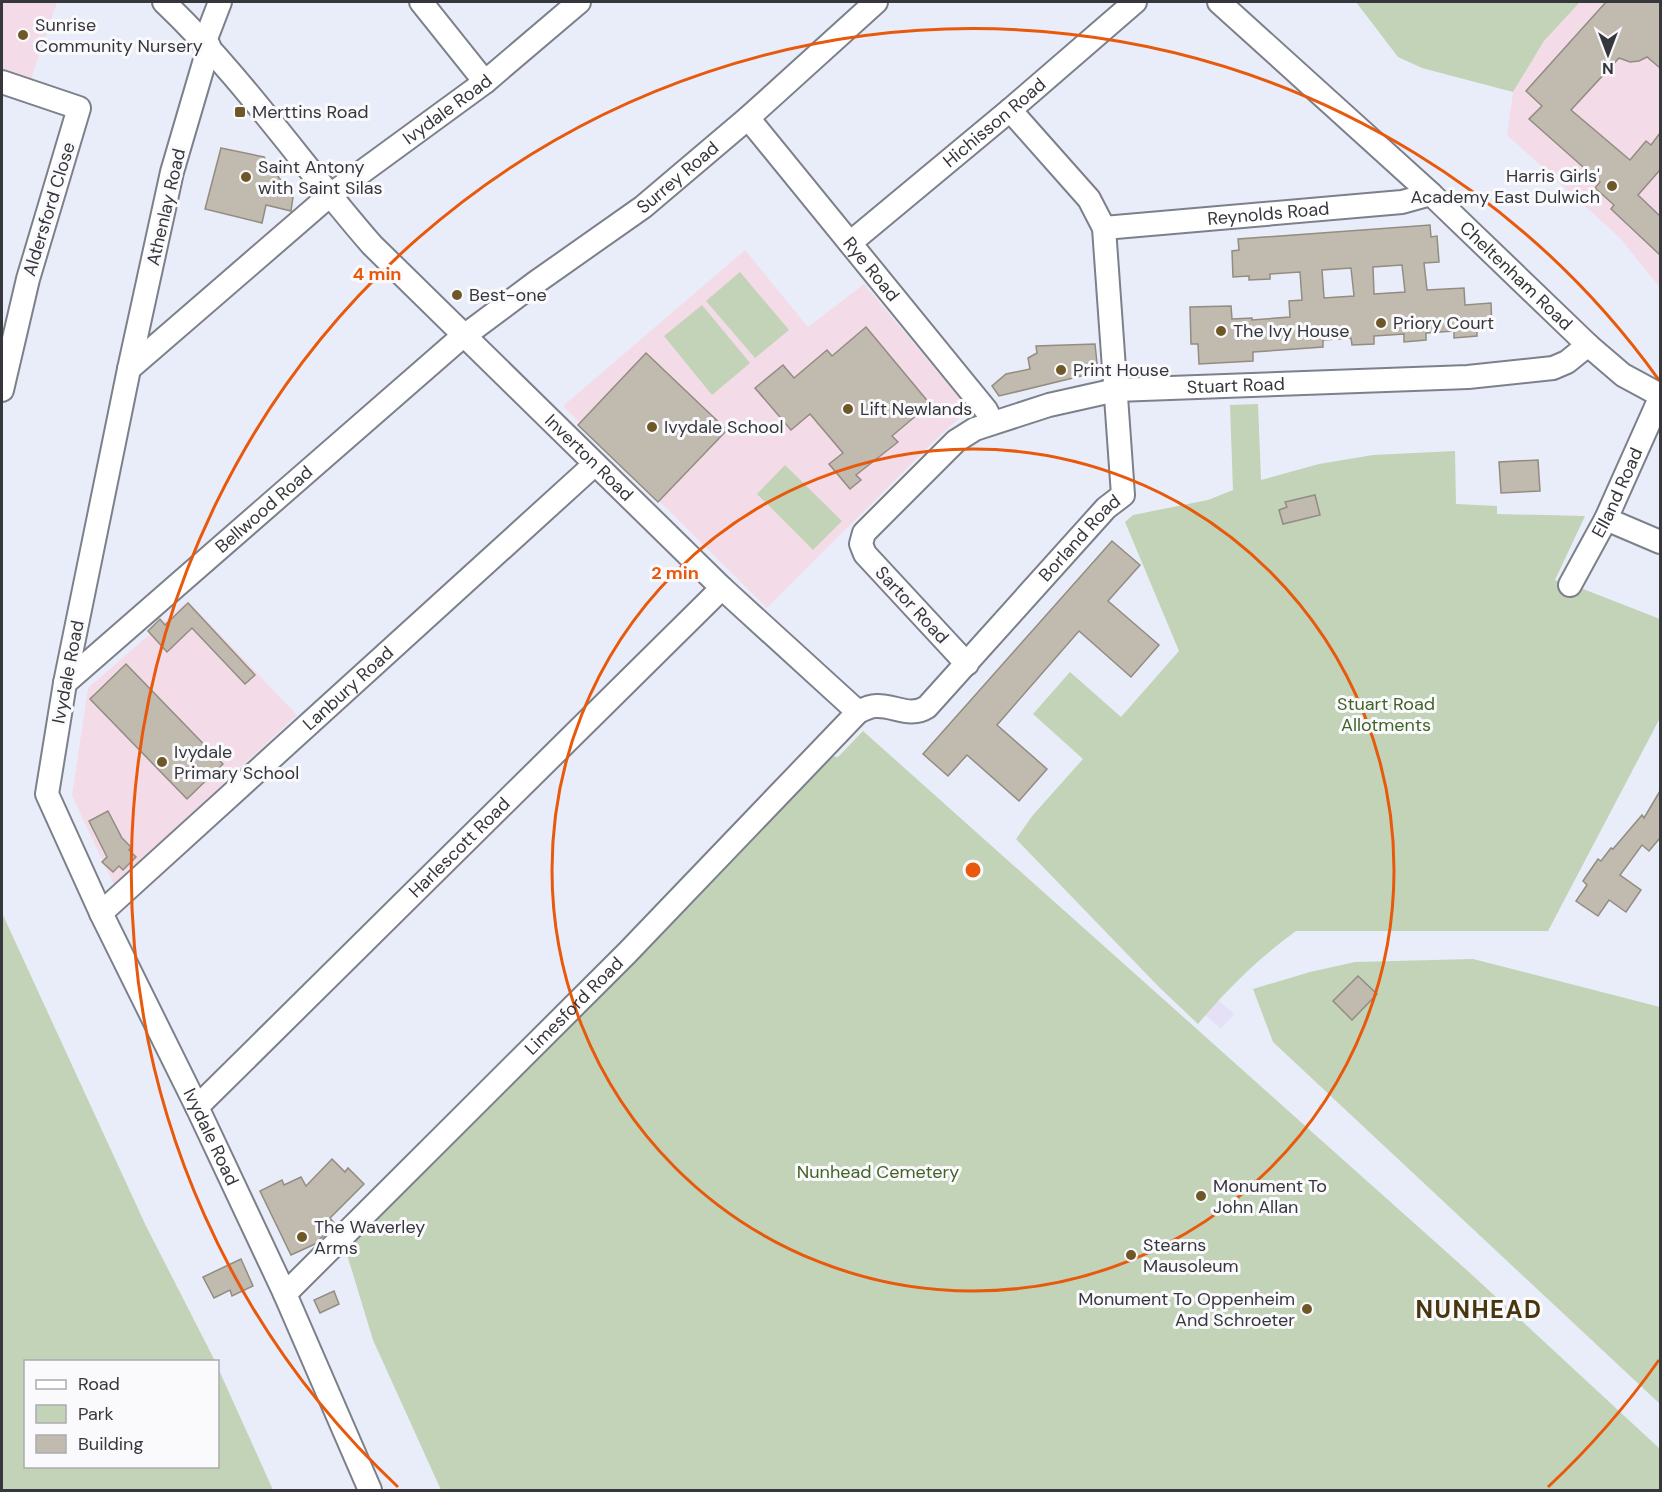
<svg xmlns="http://www.w3.org/2000/svg" width="1662" height="1492" viewBox="0 0 1662 1492" font-family="'DM Sans',sans-serif">
<style>
.industrial{fill:#e5e0f6}
.education{fill:#f3dce8}
.green{fill:#c2d3b7}
.building{fill:#c0baaf;stroke:#928c82;stroke-width:1.5;fill-rule:evenodd}
.lines{fill:none;stroke-linecap:round;stroke-linejoin:round}
.minor-casing{stroke:#7c808a;stroke-width:26}
.minor{stroke:#fff;stroke-width:22}
.ring{fill:none;stroke:#e8590c;stroke-width:3}
.poi-dot{fill:#6f5828;stroke:#fafafd;stroke-width:2}
.labels{text-anchor:middle;dominant-baseline:central;stroke-width:6;stroke-linejoin:round;paint-order:stroke}
.poi-label{font-size:18px;fill:#36373c;stroke:#fafafd;text-anchor:start}
.street-label{font-size:18px;fill:#36373c;stroke:#fafafd}
.park-label{font-size:18px;fill:#426226;stroke:#fafafd}
.district-label{font-size:24px;font-weight:bold;letter-spacing:1.5px;fill:#48360e;stroke:#fafafd}
.centre{fill:#e8590c;stroke:#fafafd;stroke-width:3}
.ring-label{font-size:18px;text-anchor:middle;font-weight:bold;fill:#e8590c;stroke:#fafafd;stroke-width:6;stroke-linejoin:round;paint-order:stroke}
</style>
<rect width="100%" height="100%" fill="#e9edf9"/>
<polygon class="industrial" points="1218,1000 1234,1014 1221,1029 1205,1015"/>
<g class="education">
<polygon points="2,2 57,2 31,79 2,69"/>
<polygon points="1580,2 1660,2 1660,288 1620,238 1507,135 1513,92 1544,41"/>
<polygon points="745,250 808,327 864,284 969,409 933,442 767,608 563,406"/>
<polygon points="188,601 297,715 114,885 72,796 88,688"/>
</g>
<g class="green">
<polygon points="1356,2 1580,2 1544,41 1513,92 1422,68 1398,57"/>
<polygon points="740,272 789,330 755,358 706,301"/>
<polygon points="702,305 750,363 712,395 664,336"/>
<path d="M1258,404L1261,480L1319,464L1373,455L1455,451L1456,504L1497,506V514L1585,516L1555,580L1563,584L1578,587L1660,619V718L1548,931H1296C1258,959 1228,988 1198,1024L1158,986L1016,839L1033,815L1083,759L1033,714L1070,672L1121,717L1179,651L1125,522L1133,515L1208,500L1233,490L1230,405Z"/>
<polygon points="785,465 842,521 813,550 757,494"/>
<polygon points="863,731 1470,1273 1660,1449 1660,1490 441,1490 373,1340 342,1238 819,754 838,757"/>
<polygon points="2,913 146,1226 215,1361 26,1362 26,1466 218,1466 218,1368 273,1490 2,1490"/>
<polygon points="1473,959 1660,1007 1660,1404 1273,1042 1253,989 1310,972 1355,962"/>
</g>
<g class="building">
<polygon points="1606,2 1660,2 1660,68 1647,57 1639,61 1630,62 1619,58 1571,110 1630,160 1646,141 1651,145 1660,133 1660,170 1638,195 1660,216 1660,255 1611,209 1614,205 1595,188 1600,182 1529,119 1542,106 1526,91"/>
<polygon points="221,148 264,157 293,197 291,211 266,205 262,223 205,209"/>
<path d="M1430,225L1431,237L1437,236L1439,262L1424,263L1427,290L1464,288L1465,305L1491,303L1492,328L1477,329V336L1454,338V331L1426,333V340L1404,342V334L1374,336V344L1352,345L1351,338L1323,340V347L1253,352V361L1199,364L1198,344H1191L1190,307L1231,306L1232,319L1252,318V320L1290,317L1289,301L1302,300L1300,272L1270,274V279L1249,280V276L1233,277L1232,251L1239,250L1238,239ZM1402,265L1405,292L1374,294L1373,267ZM1351,268L1354,296L1324,298L1322,270Z"/>
<polygon points="866,327 930,404 892,436 898,442 856,475 861,480 850,489 829,464 843,453 810,414 791,430 755,388 783,365 794,378 827,350 832,356"/>
<polygon points="1095,344 1098,372 999,396 992,386 1006,374 1030,369 1028,358 1037,353 1036,346"/>
<polygon points="646,353 727,430 658,502 578,425"/>
<polygon points="1538,460 1540,491 1501,493 1499,462"/>
<polygon points="1315,495 1320,515 1283,524 1279,510 1287,507 1285,502"/>
<polygon points="1112,541 1140,565 1108,601 1159,645 1131,677 1079,631 997,725 1047,769 1019,801 967,755 948,776 923,754"/>
<polygon points="188,603 255,675 245,684 192,628 167,652 148,631 160,619 165,625"/>
<polygon points="126,664 223,764 187,799 90,699"/>
<polygon points="1660,791 1660,838 1649,851 1642,845 1620,875 1641,890 1626,912 1609,900 1598,916 1576,901 1587,885 1583,881 1598,859 1601,861 1611,848 1613,849 1642,815 1644,818"/>
<polygon points="108,811 122,838 131,847 129,850 136,857 123,870 119,866 113,872 102,862 107,857 89,821"/>
<polygon points="1358,976 1377,994 1352,1020 1333,1001"/>
<polygon points="332,1159 345,1172 348,1168 364,1184 330,1218 335,1224 315,1244 291,1255 260,1191 282,1180 284,1185 301,1177 306,1186"/>
<polygon points="241,1259 253,1286 232,1296 230,1290 214,1298 203,1277"/>
<polygon points="334,1291 339,1304 320,1313 314,1300"/>
</g>
<g class="lines">
<defs>
<g id="minor">
<path id="s1" d="M164,2C241,75 302,165 372,245L722,588L858,712"/>
<polyline points="421,2 485,82"/>
<path id="s2" d="M1219,2L1431,194L1588,345L1623,375L1660,395"/>
<polyline points="205,41 220,2"/>
<path id="s3" d="M209,46L172,172L129,369L65,683L47,794L101,913L197,1107L285,1294L370,1490"/>
<polyline points="2,82 79,108 28,279 2,390"/>
<path id="s4" d="M748,118L986,410L992,422"/>
<path id="s5" d="M1104,228L1402,202L1431,194"/>
<path id="s6" d="M850,243L1010,110L1135,2"/>
<path id="s7" d="M129,369L329,196L485,82L579,2"/>
<polyline points="1606,519 1660,542"/>
<path id="s8" d="M1570,585L1606,519L1660,398"/>
<path id="s9" d="M967,664L865,554L861,544L864,533L956,441L975,429L1049,405L1116,390L1468,377L1553,368L1567,362L1588,345"/>
<path id="s10" d="M65,683L456,342L535,283L643,207L748,118L876,2"/>
<path id="s11" d="M101,913L595,464"/>
<path id="s12" d="M197,1107L722,588"/>
<path id="s13" d="M285,1294L627,953L858,712C864,709 870,706 876,706C894,705 910,718 927,707L1106,508L1123,495L1104,228L1089,199L1010,110"/>
</g>
</defs>
<use href="#minor" class="minor-casing"/>
<use href="#minor" class="minor"/>
</g>
<g class="ring">
<circle cx="973" cy="870" r="421"/>
<path d="M1659 1360A843 843 0 0 1 1548 1487M398 1487A843 843 0 1 1 1659 380"/>
</g>
<g class="poi-dot">
<circle cx="23" cy="35" r="6"/>
<rect x="234" y="106" width="12" height="12" rx="3"/>
<circle cx="246" cy="177" r="6"/>
<circle cx="1612" cy="186" r="6"/>
<circle cx="457" cy="295" r="6"/>
<circle cx="1381" cy="323" r="6"/>
<circle cx="1221" cy="331" r="6"/>
<circle cx="1061" cy="370" r="6"/>
<circle cx="848" cy="409" r="6"/>
<circle cx="652" cy="427" r="6"/>
<circle cx="162" cy="762" r="6"/>
<circle cx="1201" cy="1196" r="6"/>
<circle cx="302" cy="1237" r="6"/>
<circle cx="1131" cy="1255" r="6"/>
<circle cx="1307" cy="1309" r="6"/>
</g>
<g class="labels">
<g class="poi-label">
<text x="35" y="25">Sunrise<tspan x="35" dy="21">Community Nursery</tspan></text>
<text x="252" y="112">Merttins Road</text>
<text x="258" y="167">Saint Antony<tspan x="258" dy="21">with Saint Silas</tspan></text>
<text x="1600" y="176" text-anchor="end">Harris Girls'<tspan x="1600" dy="21">Academy East Dulwich</tspan></text>
<text x="469" y="295">Best-one</text>
<text x="1393" y="323">Priory Court</text>
<text x="1233" y="331">The Ivy House</text>
<text x="1073" y="370">Print House</text>
<text x="860" y="409">Lift Newlands</text>
<text x="664" y="427">Ivydale School</text>
<text x="174" y="752">Ivydale<tspan x="174" dy="21">Primary School</tspan></text>
<text x="1213" y="1186">Monument To<tspan x="1213" dy="21">John Allan</tspan></text>
<text x="314" y="1227">The Waverley<tspan x="314" dy="21">Arms</tspan></text>
<text x="1143" y="1245">Stearns<tspan x="1143" dy="21">Mausoleum</tspan></text>
<text x="1295" y="1299" text-anchor="end">Monument To Oppenheim<tspan x="1295" dy="21">And Schroeter</tspan></text>
</g>
<g class="street-label">
<text stroke="none"><textPath href="#s7" startOffset="411">Ivydale Road</textPath></text>
<text stroke="none"><textPath href="#s6" startOffset="188">Hichisson Road</textPath></text>
<text stroke="none"><textPath href="#s10" startOffset="795">Surrey Road</textPath></text>
<text transform="translate(166 207) rotate(-77)">Athenlay Road</text>
<text transform="translate(49 209) rotate(-73)">Aldersford Close</text>
<text stroke="none"><textPath href="#s5" startOffset="165">Reynolds Road</textPath></text>
<text stroke="none"><textPath href="#s4" startOffset="195">Rye Road</textPath></text>
<text stroke="none"><textPath href="#s2" startOffset="404">Cheltenham Road</textPath></text>
<text stroke="none"><textPath href="#s9" startOffset="591">Stuart Road</textPath></text>
<text stroke="none"><textPath href="#s1" startOffset="624">Inverton Road</textPath></text>
<text stroke="none"><textPath href="#s8" startOffset="104">Elland Road</textPath></text>
<text stroke="none"><textPath href="#s10" startOffset="264">Bellwood Road</textPath></text>
<text stroke="none"><textPath href="#s13" startOffset="1116">Borland Road</textPath></text>
<text transform="translate(912 605) rotate(47)">Sartor Road</text>
<text transform="translate(68 672) rotate(-79)">Ivydale Road</text>
<text stroke="none"><textPath href="#s11" startOffset="334">Lanbury Road</textPath></text>
<text stroke="none"><textPath href="#s12" startOffset="369">Harlescott Road</textPath></text>
<text stroke="none"><textPath href="#s13" startOffset="408">Limesford Road</textPath></text>
<text stroke="none"><textPath href="#s3" startOffset="1146">Ivydale Road</textPath></text>
</g>
<g class="park-label">
<text x="1386" y="704">Stuart Road<tspan x="1386" dy="21">Allotments</tspan></text>
<text x="878" y="1172">Nunhead Cemetery</text>
</g>
<g class="district-label">
<text x="1479" y="1309">NUNHEAD</text>
</g>
</g>
<circle cx="973" cy="870" r="9" class="centre"/>
<g class="ring-label">
<text x="377" y="280">4 min</text>
<text x="675" y="579">2 min</text>
</g>
<rect width="1662" height="1492" fill="none" stroke="#36373c" stroke-width="6"/>
<rect x="24" y="1360" width="195" height="108" fill="#fafafd" stroke="#acacb0" stroke-width="1.5"/>
<rect x="36" y="1380" width="30" height="9" fill="#ffffff" stroke="#acacb0" stroke-width="1.5"/>
<text x="78" y="1390" font-size="18" fill="#36373c">Road</text>
<rect x="36" y="1405" width="30" height="18" fill="#c2d3b7" stroke="#acacb0" stroke-width="1.5"/>
<text x="78" y="1420" font-size="18" fill="#36373c">Park</text>
<rect x="36" y="1435" width="30" height="18" fill="#c0baaf" stroke="#acacb0" stroke-width="1.5"/>
<text x="78" y="1450" font-size="18" fill="#36373c">Building</text>
<g transform="translate(1608 54) rotate(180)" stroke="#fafafd" stroke-width="4.5" paint-order="stroke">
<path d="M0-4.5L10 22L0 15L-10 22Z" fill="#36373c"/>
<text y="-9" font-size="16" font-weight="bold" text-anchor="middle" fill="#36373c">N</text>
</g>
</svg>
